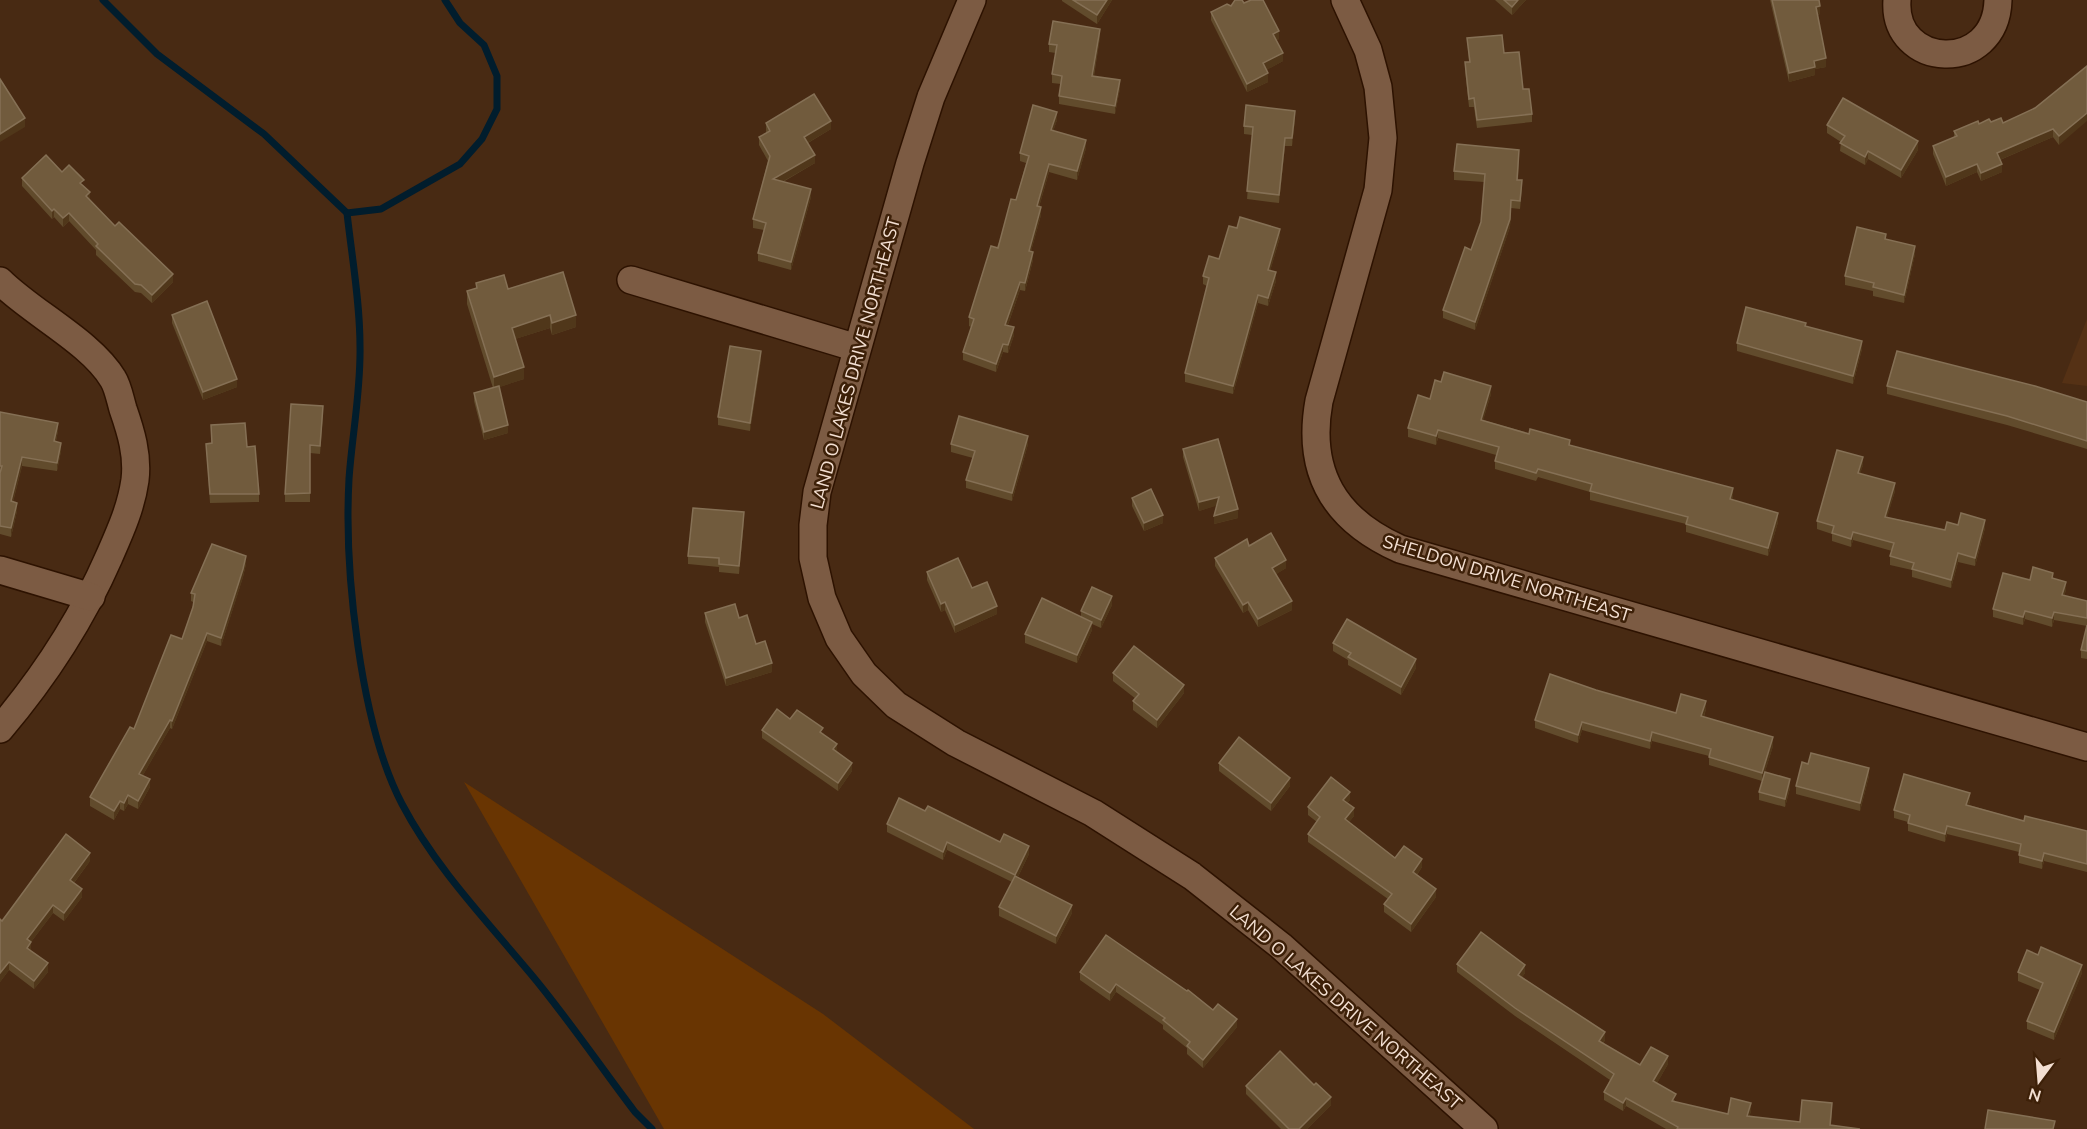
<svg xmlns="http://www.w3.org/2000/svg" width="2087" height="1129" viewBox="0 0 2087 1129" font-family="Mulish,sans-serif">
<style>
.built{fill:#553115}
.green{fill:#693502}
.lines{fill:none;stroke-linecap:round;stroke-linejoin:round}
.stream{stroke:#011d2d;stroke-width:7}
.minor-casing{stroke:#2d1200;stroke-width:30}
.minor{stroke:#7c5b43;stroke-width:27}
.wall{fill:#614b2c}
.shaded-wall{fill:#50371a}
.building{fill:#715b3d;stroke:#857055;stroke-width:1.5}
.labels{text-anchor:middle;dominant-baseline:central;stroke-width:5;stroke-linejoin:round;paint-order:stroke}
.street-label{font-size:18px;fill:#f3dfd2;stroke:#3d2008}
</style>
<rect width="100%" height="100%" fill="#482a13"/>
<polygon class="built" points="2087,319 2087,386 2062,383"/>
<polygon class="green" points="464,782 823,1014 974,1129 664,1129"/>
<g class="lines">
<g class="stream">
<path d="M103,0L157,54L264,134L347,213C352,258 360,302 360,346C361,391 352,435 349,479C344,570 360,724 402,804C435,867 485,919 530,973C567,1017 600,1066 635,1112L652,1129"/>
<polyline points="347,213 381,209 460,164 482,139 497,109 497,76 484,45 460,23 445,0"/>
</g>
<defs>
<g id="minor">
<polyline points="972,0 931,97 910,163 817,492 813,525 813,558 822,598 839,638 864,674 896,705 956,743 1093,813 1192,876 1281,946 1484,1129"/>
<path d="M1345,0L1368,50L1378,87L1383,138L1378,190L1319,401C1306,473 1335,520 1400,549L2087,747"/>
<path d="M1897,0C1892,69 1996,75 1998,0"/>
<polyline points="631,280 857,348"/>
<path d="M0,281C32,313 91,342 113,379C118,387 120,399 123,409C131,432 138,455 135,480C131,508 120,532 109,557C81,621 45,676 0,729"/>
<polyline points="0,570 91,597"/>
</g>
</defs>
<use href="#minor" class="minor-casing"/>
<use href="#minor" class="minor"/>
</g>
<g class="wall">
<polygon points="1062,0 1112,0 1097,24 1062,1"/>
<polygon points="1495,0 1526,0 1512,15"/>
<polygon points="1770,0 1819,0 1820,14 1817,15 1826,67 1815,69 1815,75 1789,82"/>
<polygon points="1244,3 1279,39 1276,40 1283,61 1266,70 1268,82 1247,92 1211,20 1211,12"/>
<polygon points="1100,37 1094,76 1120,88 1115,114 1059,104 1059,96 1061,84 1052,83 1052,74 1056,53 1049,52 1049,44"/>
<polygon points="1467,38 1504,53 1523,89 1532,114 1532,122 1477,128 1474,107 1469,107 1465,70 1465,62 1469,62"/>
<polygon points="2087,66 2059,145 2053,137 2000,160 2002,172 1981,181 1977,172 1946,186 1933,154 1933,146 1954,137 1954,131 1979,124 1991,122 2003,123 2035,108"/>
<polygon points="1295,119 1292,146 1285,146 1279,203 1247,199 1252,135 1244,134 1244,126"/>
<polygon points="1057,120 1053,131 1086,148 1077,180 1049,172 1039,207 1041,215 1031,251 1033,260 1025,291 1020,290 1008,325 1014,335 1008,353 1003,352 996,372 963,360 963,352 971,327 969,326 969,317 1016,200 1026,163 1020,161 1020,153"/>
<polygon points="766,123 831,129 808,143 815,163 783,182 811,197 791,270 758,261 758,253 764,230 753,228 753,219 768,161 759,145 759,137 766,133"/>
<polygon points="1827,125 1918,150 1901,178 1868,159 1865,165 1840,151 1841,142 1827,133"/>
<polygon points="1519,158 1518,180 1522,188 1520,209 1511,208 1510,227 1475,330 1443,318 1443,310 1471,250 1481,222 1484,182 1454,180 1454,171"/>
<polygon points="62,172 84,186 90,200 115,226 173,282 152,303 141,293 135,292 96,255 96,250 69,221 63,227 54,217 52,219 22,186 22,178"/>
<polygon points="1237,228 1280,237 1270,271 1276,281 1268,306 1258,303 1233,394 1185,382 1185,373 1207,286 1203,284 1203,276 1219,259"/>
<polygon points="1886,240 1915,254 1904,303 1873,296 1873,291 1845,285 1845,276"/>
<polygon points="476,283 508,289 576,327 552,335 550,328 515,339 524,379 499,387 508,433 484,440 474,401 474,393 493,388 467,304 467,291 476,289"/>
<polygon points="172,315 237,387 203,400 172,323"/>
<polygon points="1737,343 1862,349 1853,384 1737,351"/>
<polygon points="761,359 750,431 718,425 718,417"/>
<polygon points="1887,386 2087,402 2087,449 2007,425 1887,394"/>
<polygon points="1491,394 1483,420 1570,445 1733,496 1732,500 1778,522 1768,556 1686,532 1686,524 1590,500 1590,492 1538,477 1536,481 1495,469 1495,461 1496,455 1438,438 1436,445 1408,437 1408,428 1430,399"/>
<polygon points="0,412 58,431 56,441 61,451 57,471 22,466 13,502 17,511 11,537 0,534"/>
<polygon points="323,414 320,454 310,453 310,502 285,502 285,494"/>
<polygon points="211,425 247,447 259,494 259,502 210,503 206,444 211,443"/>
<polygon points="951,444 1028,444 1012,501 966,488 966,480 973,458 951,452"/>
<polygon points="1183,449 1238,518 1214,524 1217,505 1199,511 1183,457"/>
<polygon points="1863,465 1860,473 1895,491 1887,517 1945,530 1958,525 1985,528 1975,566 1958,562 1951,588 1912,577 1912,570 1890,565 1890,556 1892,551 1853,540 1851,547 1832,541 1832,534 1817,529 1817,521"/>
<polygon points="1132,498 1163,523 1144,531 1132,506"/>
<polygon points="744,521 739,574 719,572 719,567 688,564 688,556"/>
<polygon points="1249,546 1286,568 1276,574 1292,610 1258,627 1248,610 1243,613 1215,566 1215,558"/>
<polygon points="246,564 243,577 221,646 207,641 172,729 170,728 143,775 150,787 138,809 128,804 124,811 120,809 114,820 90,806 90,797 134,729 182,639 193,607 193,602 191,601 191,593"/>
<polygon points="927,572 972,588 997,614 955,633 945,610 941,612 927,580"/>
<polygon points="2053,579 2066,590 2064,596 2087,601 2087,659 2081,658 2081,650 2087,626 2054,620 2052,627 2025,619 2023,625 1993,617 1993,609 2030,580"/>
<polygon points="1112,605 1101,628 1092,624 1092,630 1077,663 1025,643 1025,634 1081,616 1081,611"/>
<polygon points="705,613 739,618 772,672 726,686 705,622"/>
<polygon points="1333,643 1416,668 1401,695 1348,665 1348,660 1333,651"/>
<polygon points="1113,673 1184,693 1157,728 1133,710 1133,701 1136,699 1113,681"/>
<polygon points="1596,690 1676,713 1706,709 1704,717 1773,746 1762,781 1709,765 1709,756 1652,741 1650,749 1582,730 1578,743 1535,728 1535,720"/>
<polygon points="790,719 823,733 852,771 838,791 762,738 762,730"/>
<polygon points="1219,763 1290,786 1271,811 1219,771"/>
<polygon points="1808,764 1869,776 1860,811 1796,794 1796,786"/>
<polygon points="1790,788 1785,807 1759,800 1759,792"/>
<polygon points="1350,800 1347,803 1354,816 1349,822 1395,858 1422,867 1417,875 1436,897 1411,932 1384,912 1384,904 1388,899 1308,842 1308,834 1317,822 1308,815 1308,807"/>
<polygon points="1970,802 1969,805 2024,821 2087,831 2087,872 2044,861 2042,869 2019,863 2019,852 1947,834 1945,842 1908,831 1908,822 1894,818 1894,810"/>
<polygon points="925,811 1029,854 1018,877 1072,913 1056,944 999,916 999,907 1012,882 947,850 943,860 887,832 887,824"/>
<polygon points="90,861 74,883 82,897 64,921 53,913 31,942 31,951 48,972 34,989 9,970 0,982 0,919 2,921"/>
<polygon points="1457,964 1525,973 1522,977 1605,1040 1603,1044 1640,1065 1668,1064 1657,1083 1676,1102 1728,1114 1751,1111 1749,1117 1800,1122 1832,1111 1831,1125 1860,1129 1666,1129 1626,1106 1623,1111 1604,1100 1604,1092 1610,1080 1515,1016 1457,972"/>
<polygon points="1080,972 1213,1010 1237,1027 1203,1068 1187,1054 1187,1048 1163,1029 1163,1025 1116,992 1110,1001 1080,980"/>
<polygon points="2018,972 2082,973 2054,1040 2027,1029 2027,1021 2040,990 2018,981"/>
<polygon points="1314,1085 1331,1105 1307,1129 1281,1129 1246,1094 1246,1086"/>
</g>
<g class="shaded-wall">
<polygon points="1107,0 1112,0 1097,24 1097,15"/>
<polygon points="1518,0 1526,0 1512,15 1512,7"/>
<polygon points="1820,6 1820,14 1816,15 1816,7"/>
<polygon points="1100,29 1100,37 1092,84 1092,76"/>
<polygon points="1279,31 1279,39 1273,42 1273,34"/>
<polygon points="1283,53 1283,61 1263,72 1263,63"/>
<polygon points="1826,58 1826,67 1815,69 1815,75 1789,82 1789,73 1814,61"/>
<polygon points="1268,73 1268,82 1247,92 1247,84"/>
<polygon points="1120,80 1120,88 1115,114 1115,106"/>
<polygon points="1295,111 1295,119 1292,146 1292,138"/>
<polygon points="1057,112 1057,120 1051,138 1051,130"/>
<polygon points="2087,113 2087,121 2059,145 2059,136"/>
<polygon points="25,118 25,127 0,142 0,134"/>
<polygon points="831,121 831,129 804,145 804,137"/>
<polygon points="2053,129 2053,137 1997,161 1997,153"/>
<polygon points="1285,138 1285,146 1279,203 1279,195"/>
<polygon points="1086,140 1086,148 1077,180 1077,171"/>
<polygon points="1918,141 1918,150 1901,178 1901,170"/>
<polygon points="1868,151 1868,159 1865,165 1865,157"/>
<polygon points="815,155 815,163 773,187 773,179"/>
<polygon points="1049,164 1049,172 1037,214 1037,206"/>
<polygon points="1977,164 1977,172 1946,186 1946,177"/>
<polygon points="2002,164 2002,172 1981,181 1981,173"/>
<polygon points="811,189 811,197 791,270 791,262"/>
<polygon points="90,192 90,201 86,196"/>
<polygon points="1511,200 1510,227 1475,330 1475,322"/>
<polygon points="1041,207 1041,215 1029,259 1029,251"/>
<polygon points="54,209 54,217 52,219 52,211"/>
<polygon points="69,213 69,221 63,227 63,218"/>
<polygon points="1280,229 1280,237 1268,278 1268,270"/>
<polygon points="1915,246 1915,254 1904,303 1904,295"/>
<polygon points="1033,252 1033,260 1025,291 1025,283"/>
<polygon points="1276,272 1276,281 1268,306 1268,298"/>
<polygon points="173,274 173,282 152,303 152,295"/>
<polygon points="1020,282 1020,290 1005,333 1005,325"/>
<polygon points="1258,295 1258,303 1233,394 1233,386"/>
<polygon points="550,315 550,328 512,340 512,328"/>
<polygon points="576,315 576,327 552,335 552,323"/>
<polygon points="1014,327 1014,335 1008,353 1008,345"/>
<polygon points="1862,341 1862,349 1853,384 1853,376"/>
<polygon points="1003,344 1003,352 996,372 996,364"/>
<polygon points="761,351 761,359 750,431 750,423"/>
<polygon points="524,367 524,379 494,389 494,377"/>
<polygon points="237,379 237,387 203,400 203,392"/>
<polygon points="1491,386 1491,394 1481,428 1481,420"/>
<polygon points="58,423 58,431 54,449 54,441"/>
<polygon points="508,425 508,433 484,440 484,432"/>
<polygon points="1438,430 1438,438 1436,445 1436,436"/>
<polygon points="1028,436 1028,444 1012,501 1012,493"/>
<polygon points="61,443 61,451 57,471 57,463"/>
<polygon points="22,457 22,466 11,510 11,501"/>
<polygon points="1863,457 1863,465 1858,481 1858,473"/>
<polygon points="1895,483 1895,491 1885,525 1885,517"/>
<polygon points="1733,488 1733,496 1730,507 1730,499"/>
<polygon points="1219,497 1219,505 1199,511 1199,502"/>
<polygon points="17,503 17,511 11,537 11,528"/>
<polygon points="1238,509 1238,518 1214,524 1214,516"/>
<polygon points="744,512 744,521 739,574 739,566"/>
<polygon points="1778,513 1778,522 1768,556 1768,548"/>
<polygon points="1163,515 1163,523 1144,531 1144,523"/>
<polygon points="1985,520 1985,528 1975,566 1975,558"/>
<polygon points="1853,532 1853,540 1851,547 1851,539"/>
<polygon points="1958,553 1958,562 1951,588 1951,580"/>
<polygon points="246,556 246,564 243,577 221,646 221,638"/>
<polygon points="1286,560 1286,568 1272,577 1272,568"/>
<polygon points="2066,582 2066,590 2062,603 2062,595"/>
<polygon points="1112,596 1112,605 1101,628 1101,620"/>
<polygon points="1292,601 1292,610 1258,627 1258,619"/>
<polygon points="945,602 945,610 941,612 941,604"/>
<polygon points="1248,602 1248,610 1243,613 1243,605"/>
<polygon points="997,606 997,614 955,633 955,625"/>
<polygon points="2025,611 2025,619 2023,625 2023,617"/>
<polygon points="2054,612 2054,620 2052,627 2052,618"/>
<polygon points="1092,622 1092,630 1077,663 1077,655"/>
<polygon points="207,633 207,641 172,729 172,721"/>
<polygon points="1416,659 1416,668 1401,695 1401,687"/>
<polygon points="772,663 772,672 726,686 726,678"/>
<polygon points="1184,685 1184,693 1157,728 1157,720"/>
<polygon points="1706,701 1706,709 1701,724 1701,716"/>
<polygon points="170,720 170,728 139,782 139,774"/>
<polygon points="1582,722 1582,730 1578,743 1578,735"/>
<polygon points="1652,732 1652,741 1650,749 1650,741"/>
<polygon points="1773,737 1773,746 1762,781 1762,773"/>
<polygon points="837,744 837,752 833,749"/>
<polygon points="852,763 852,771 838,791 838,783"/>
<polygon points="1869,768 1869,776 1860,811 1860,803"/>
<polygon points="1290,778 1290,786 1271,811 1271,803"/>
<polygon points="150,779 150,787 138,809 138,801"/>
<polygon points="1790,779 1790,788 1785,807 1785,799"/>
<polygon points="1350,792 1350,800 1343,808 1343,800"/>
<polygon points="1970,793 1970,802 1966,813 1966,805"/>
<polygon points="128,795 128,804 124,811 124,803"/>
<polygon points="120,801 120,809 114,820 114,811"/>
<polygon points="1354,808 1354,816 1345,827 1345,819"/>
<polygon points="1947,826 1947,834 1945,842 1945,834"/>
<polygon points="947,842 947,850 943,860 943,852"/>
<polygon points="1029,846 1029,854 1015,883 1015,875"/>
<polygon points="90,853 90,861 70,888 70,880"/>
<polygon points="2044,853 2044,861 2042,869 2042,861"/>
<polygon points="1422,859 1422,867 1413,880 1413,872"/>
<polygon points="82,889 82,897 64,921 64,913"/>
<polygon points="1436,889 1436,897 1411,932 1411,924"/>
<polygon points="53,905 53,913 31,942 31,950 27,956 27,939"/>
<polygon points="1072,905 1072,913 1056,944 1056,936"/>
<polygon points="9,962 9,970 0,982 0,973"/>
<polygon points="48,963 48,972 34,989 34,981"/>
<polygon points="1525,965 1525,973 1518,983 1518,975"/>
<polygon points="2082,965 2082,973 2054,1040 2054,1032"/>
<polygon points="1116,984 1116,992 1110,1001 1110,993"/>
<polygon points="1237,1019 1237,1027 1203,1068 1203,1060"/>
<polygon points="1605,1032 1605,1040 1599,1049 1599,1041"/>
<polygon points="1668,1056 1668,1064 1653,1090 1653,1081"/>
<polygon points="1331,1097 1331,1105 1307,1129 1299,1129"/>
<polygon points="1626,1098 1626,1106 1623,1111 1623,1103"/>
<polygon points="1751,1103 1751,1111 1747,1125 1747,1116"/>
</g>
<g class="building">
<polygon points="1073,0 1107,0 1097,15"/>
<polygon points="1235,0 1242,0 1244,3 1251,0 1263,0 1279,31 1273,34 1283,53 1263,63 1268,73 1247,84 1211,12 1227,4 1231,6"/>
<polygon points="1504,0 1518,0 1512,7"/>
<polygon points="1772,0 1819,0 1820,6 1816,7 1826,58 1814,61 1815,67 1789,73"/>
<polygon points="1053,21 1100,29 1092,76 1120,80 1115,106 1059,96 1062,76 1052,74 1057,45 1049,44"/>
<polygon points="1502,35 1504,53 1519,52 1523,89 1529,89 1532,114 1477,120 1474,98 1469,99 1465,62 1470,62 1467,38"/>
<polygon points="2087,66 2087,113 2059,136 2053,129 1997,153 2002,164 1981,173 1977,164 1946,177 1933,146 1957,136 1954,131 1978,121 1979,124 1989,119 1991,122 2001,118 2003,123 2035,108"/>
<polygon points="0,79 25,118 0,134"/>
<polygon points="814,94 831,121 804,137 815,155 773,179 811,189 791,262 758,253 766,223 753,219 770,156 759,137 770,131 766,123"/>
<polygon points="1843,98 1918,141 1901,170 1868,151 1865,157 1840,143 1845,136 1827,125"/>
<polygon points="1033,105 1057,112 1051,130 1086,140 1077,171 1049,164 1037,206 1041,207 1029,251 1033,252 1025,283 1020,282 1005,325 1014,327 1008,345 1003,344 996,364 963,352 974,319 969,317 991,246 998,248 1011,199 1016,200 1029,156 1020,153"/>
<polygon points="1246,105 1295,111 1292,138 1285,138 1279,195 1247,191 1253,127 1244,126"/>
<polygon points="1457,144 1519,150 1517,180 1522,180 1520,201 1511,200 1510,219 1475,322 1443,310 1465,247 1471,250 1481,222 1485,174 1454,171"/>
<polygon points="46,155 62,172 69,165 84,180 80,183 90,192 86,196 115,226 119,222 173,274 152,295 141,285 135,284 96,246 98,244 69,213 63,218 54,209 52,211 22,178"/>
<polygon points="1240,217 1280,229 1268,270 1276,272 1268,298 1258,295 1233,386 1185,373 1209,278 1203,276 1209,256 1219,259 1229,226 1237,228"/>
<polygon points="1857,227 1886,234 1885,239 1915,246 1904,295 1873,287 1874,283 1845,276"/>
<polygon points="563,272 576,315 552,323 550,315 512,328 524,367 494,377 467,291 477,288 476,283 504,275 508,289"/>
<polygon points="207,301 237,379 203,392 172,315"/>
<polygon points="1746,307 1806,323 1805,326 1862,341 1853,376 1737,343"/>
<polygon points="730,346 761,351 750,423 718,417"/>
<polygon points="1897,351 2035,386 2087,402 2087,441 2007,416 1887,386"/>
<polygon points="1444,372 1491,386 1481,420 1529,434 1530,429 1570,440 1569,445 1733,488 1730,499 1778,513 1768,548 1686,524 1688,517 1590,491 1592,484 1538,469 1536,473 1495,461 1499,447 1438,430 1436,436 1408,428 1418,395 1430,399 1435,380 1441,382"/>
<polygon points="499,386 508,425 484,432 474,393"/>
<polygon points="291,404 323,406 320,446 310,445 310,493 285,494"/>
<polygon points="0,412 58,423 54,441 61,443 57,463 22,457 11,501 17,503 11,528 0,526 0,473 2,466 0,466"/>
<polygon points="959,416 1028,436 1012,493 966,480 975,451 951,444"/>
<polygon points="245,423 247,447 255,446 259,494 210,494 206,444 212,443 211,425"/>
<polygon points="1218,439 1238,509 1214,516 1219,497 1199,502 1183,449"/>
<polygon points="1837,450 1863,457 1858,473 1895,483 1885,517 1945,530 1947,522 1958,525 1961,513 1985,520 1975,558 1958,553 1951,580 1912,569 1914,563 1890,556 1894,543 1853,532 1851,539 1832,533 1834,526 1817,521"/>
<polygon points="1151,489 1163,515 1144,523 1132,498"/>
<polygon points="693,508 744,512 739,566 719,564 719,558 688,556"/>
<polygon points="1271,533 1286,560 1272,568 1292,601 1258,619 1248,602 1243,605 1215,558 1247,539 1249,546"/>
<polygon points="212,544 246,556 243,569 221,638 207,633 172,721 170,720 139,774 150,779 138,801 128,795 124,803 120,801 114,811 90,797 130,727 134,729 171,635 182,639 193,607 195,594 191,593"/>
<polygon points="958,558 972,588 987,582 997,606 955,625 945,602 941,604 927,572"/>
<polygon points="2033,567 2053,573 2052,578 2066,582 2062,595 2087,601 2087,618 2054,612 2052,618 2025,611 2023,617 1993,609 2003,573 2030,580"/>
<polygon points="1092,587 1112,596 1101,620 1081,611"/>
<polygon points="1042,598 1092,622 1077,655 1025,634"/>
<polygon points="735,604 739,618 747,615 756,644 765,641 772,663 726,678 705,613"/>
<polygon points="1347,619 1416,659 1401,687 1348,657 1351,653 1333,643"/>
<polygon points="2087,625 2087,651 2081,650"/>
<polygon points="1134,646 1184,685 1157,720 1133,701 1139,694 1113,673"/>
<polygon points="1550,674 1596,690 1676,713 1681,694 1706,701 1701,716 1773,737 1762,773 1709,757 1711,749 1652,732 1650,741 1582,722 1578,735 1535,720"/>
<polygon points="777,709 790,719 797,710 823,728 820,732 837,744 833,749 852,763 838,783 762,730"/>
<polygon points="1239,737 1290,778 1271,803 1219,763"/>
<polygon points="1811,753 1869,768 1860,803 1796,786 1802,762 1808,764"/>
<polygon points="1765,772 1790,779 1785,799 1759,792"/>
<polygon points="1904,774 1970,793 1966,805 2024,821 2025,816 2087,831 2087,864 2044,853 2042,861 2019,855 2021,844 1947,826 1945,834 1908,823 1910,815 1894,810"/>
<polygon points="1331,777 1350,792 1343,800 1354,808 1345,819 1395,858 1404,846 1422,859 1413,872 1436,889 1411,924 1384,904 1392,894 1308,834 1320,817 1308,807"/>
<polygon points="899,798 925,811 928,806 1000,842 1004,834 1029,846 1015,875 947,842 943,852 887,824"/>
<polygon points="66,834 90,853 70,880 82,889 64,913 53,905 27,939 31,942 27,948 48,963 34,981 9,962 0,973 0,919 2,921"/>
<polygon points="1015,876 1072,905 1056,936 999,907"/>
<polygon points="1481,932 1525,965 1518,975 1605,1032 1599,1041 1640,1065 1651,1047 1668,1056 1653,1081 1676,1094 1672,1101 1728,1114 1731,1098 1751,1103 1747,1116 1800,1122 1802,1100 1832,1103 1830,1125 1860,1129 1677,1129 1678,1127 1626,1098 1623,1103 1604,1092 1614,1074 1515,1008 1457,964"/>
<polygon points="1106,935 1187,991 1188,990 1213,1010 1218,1004 1237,1019 1203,1060 1187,1046 1190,1042 1163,1020 1165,1018 1116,984 1110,993 1080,972"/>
<polygon points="2041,947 2082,965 2054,1032 2027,1021 2043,983 2018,972 2027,950 2038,955"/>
<polygon points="1280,1051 1314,1085 1316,1083 1331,1097 1299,1129 1289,1129 1246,1086"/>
<polygon points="1988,1110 2055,1121 2053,1129 1985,1129"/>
</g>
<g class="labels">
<g class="street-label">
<text transform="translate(855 363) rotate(-75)">LAND O LAKES DRIVE NORTHEAST</text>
<text transform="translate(1507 578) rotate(17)">SHELDON DRIVE NORTHEAST</text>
<text transform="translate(1346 1007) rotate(41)">LAND O LAKES DRIVE NORTHEAST</text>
</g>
</g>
<g transform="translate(2039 1081) rotate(196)" stroke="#3d2008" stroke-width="4.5" paint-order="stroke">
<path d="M0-4.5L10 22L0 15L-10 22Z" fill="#f3dfd2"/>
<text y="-9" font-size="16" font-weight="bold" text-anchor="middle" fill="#f3dfd2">N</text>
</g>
</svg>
